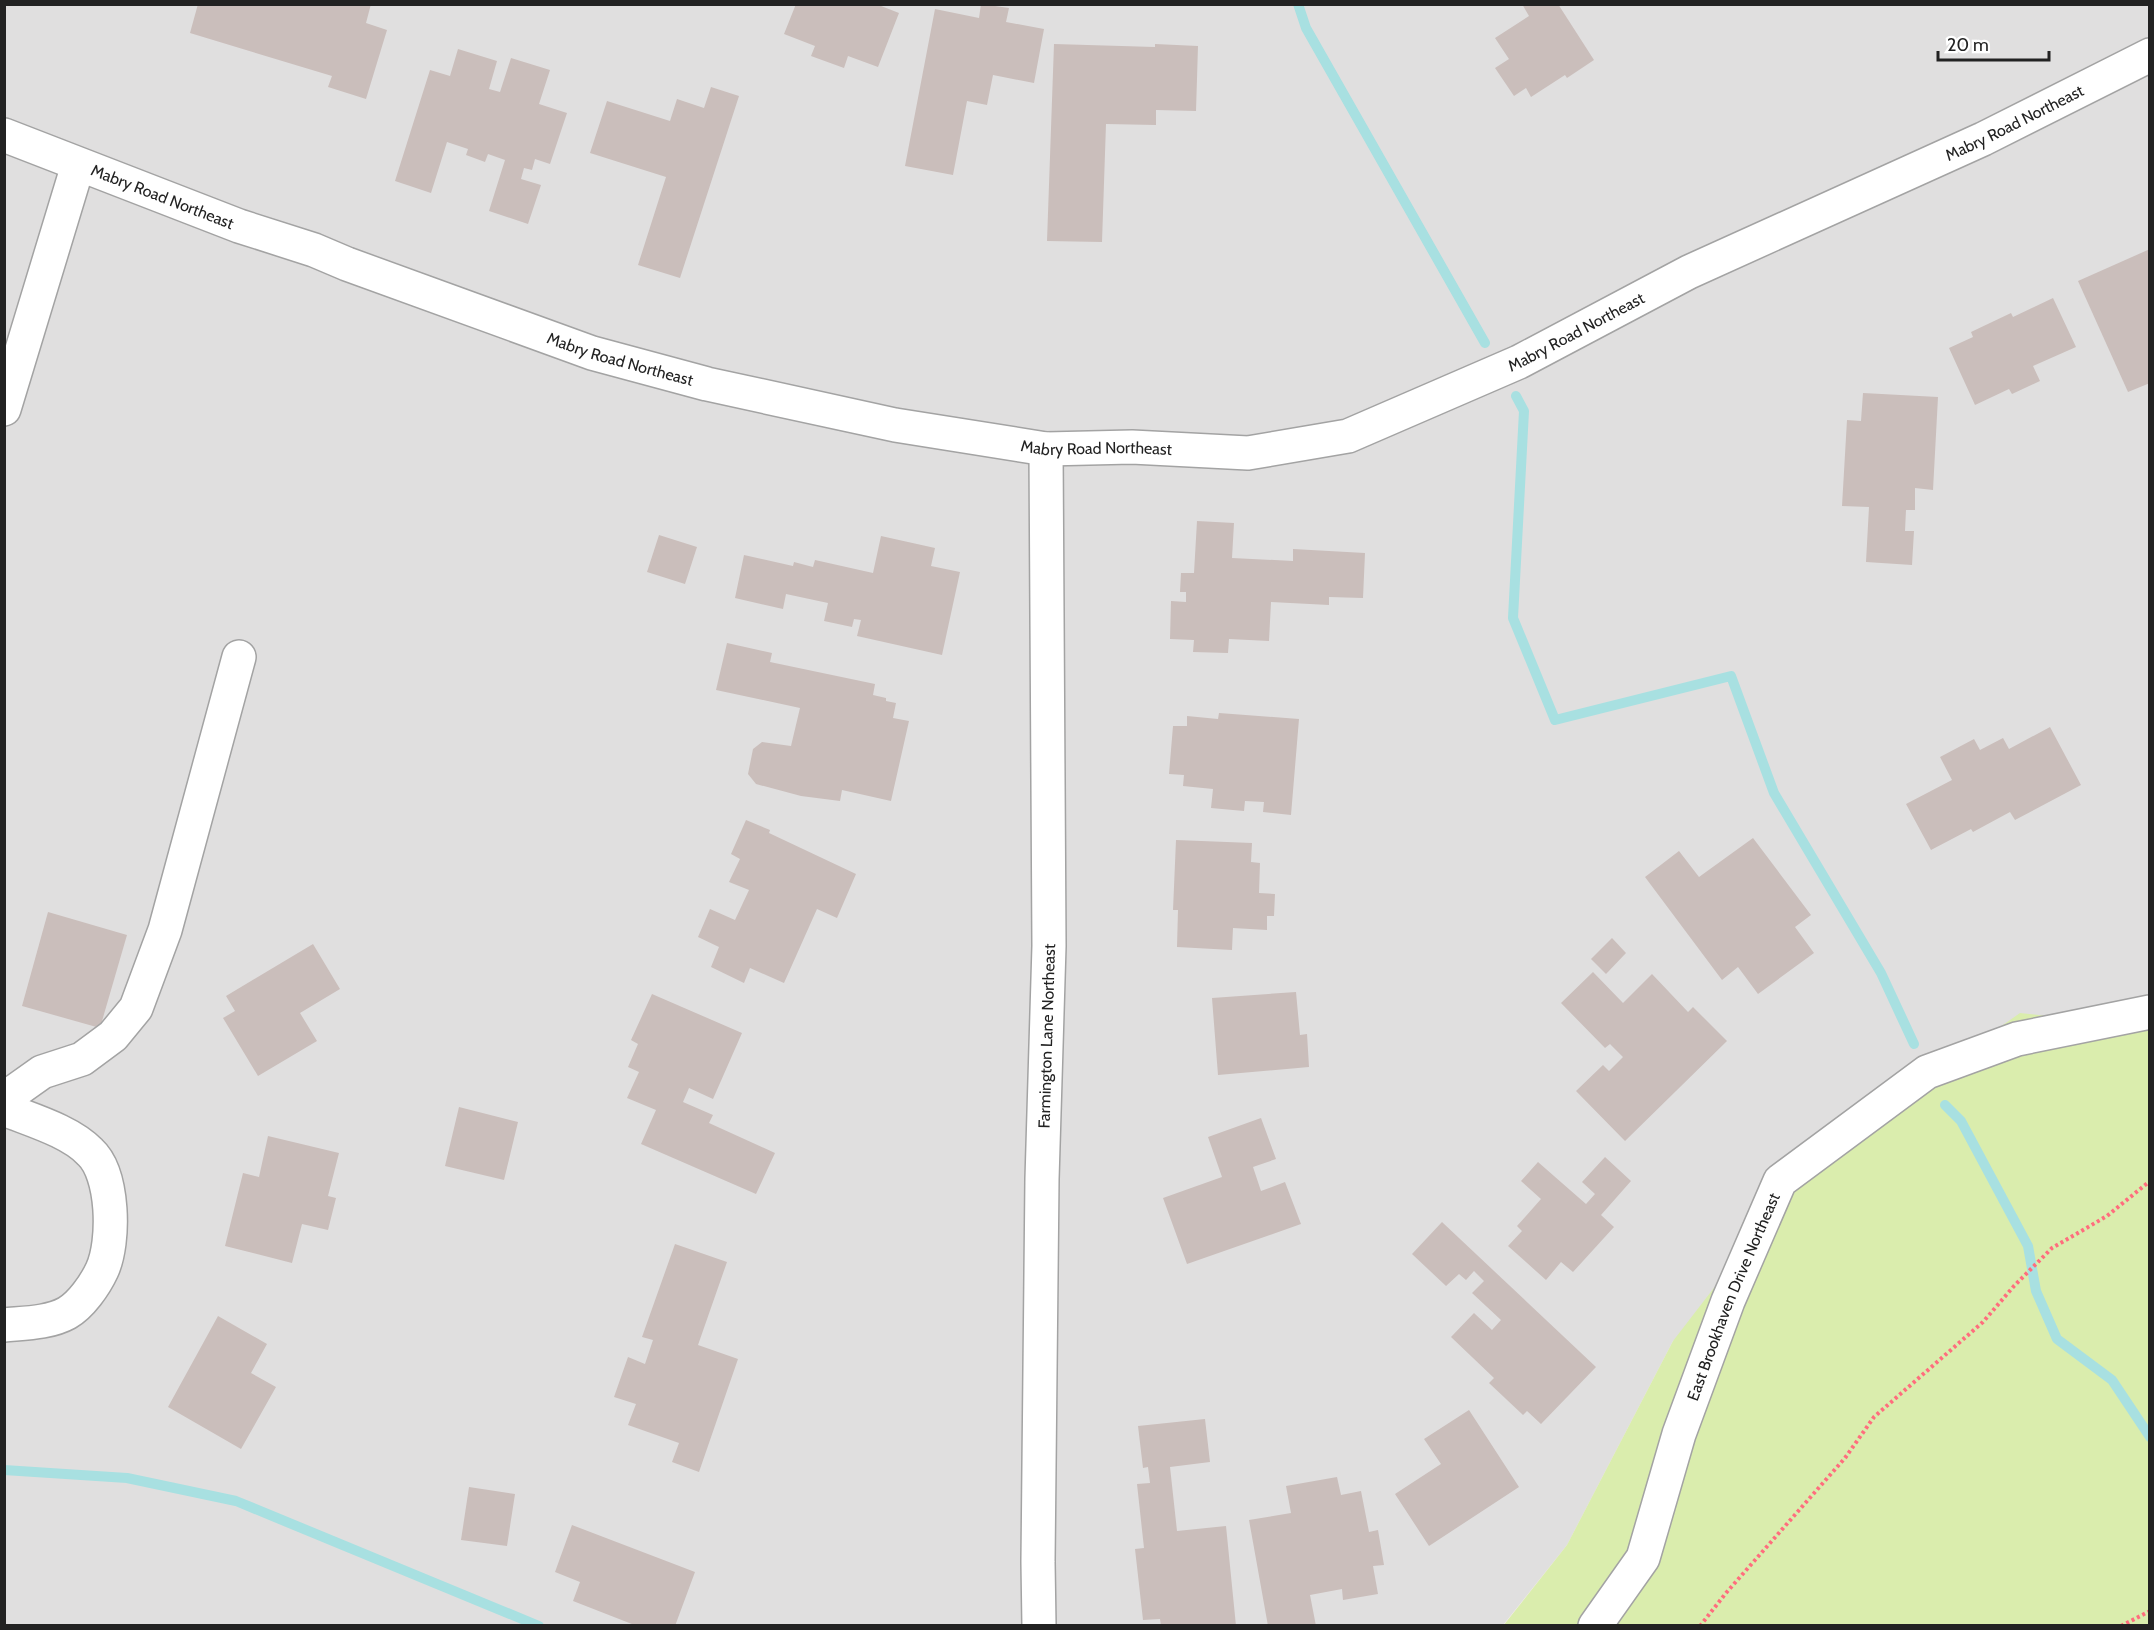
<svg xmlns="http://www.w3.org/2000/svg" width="2154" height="1630" viewBox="0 0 2154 1630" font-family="Cabin,sans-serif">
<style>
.residential{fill:#e0dfdf}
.grass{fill:#daedad}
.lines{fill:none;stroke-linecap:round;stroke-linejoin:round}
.stream{stroke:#a8e0e1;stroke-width:10}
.building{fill:#cabebb}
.minor-casing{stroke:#a3a3a3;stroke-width:36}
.path{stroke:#ff6d7d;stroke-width:4;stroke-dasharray:3 3;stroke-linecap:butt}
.minor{stroke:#fff;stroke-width:33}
.labels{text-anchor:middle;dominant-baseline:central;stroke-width:4.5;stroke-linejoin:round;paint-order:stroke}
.street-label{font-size:16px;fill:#222;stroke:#fff}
</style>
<rect width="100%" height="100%" fill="#f2ede8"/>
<polygon class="residential" points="5,5 2149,5 2149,1027 1673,1341 1567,1545 1503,1625 5,1626"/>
<polygon class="grass" points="2020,1013 2149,1027 2149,1625 1503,1626 1567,1545 1673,1341 1814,1158"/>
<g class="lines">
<g class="stream">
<polyline points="1298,4 1306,28 1485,343"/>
<polyline points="1516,396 1524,411 1513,618 1555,720 1731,676 1774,793 1881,973 1914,1044"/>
<polyline points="1945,1105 1961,1121 2028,1246 2036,1291 2057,1339 2112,1380 2150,1437"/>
<polyline points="4,1470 127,1478 236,1501 539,1626"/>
</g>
</g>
<g class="building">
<polygon points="198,4 371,4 366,23 387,30 366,99 328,87 332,76 190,33"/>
<polygon points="796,4 876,4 899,13 878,67 848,56 844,68 811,56 815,46 784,34"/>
<polygon points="981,4 1009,8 1006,22 1044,29 1034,83 993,75 987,105 967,101 953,175 905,166 935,9 979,18"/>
<polygon points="1522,4 1558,4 1594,60 1567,78 1565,75 1531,97 1526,88 1514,96 1495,68 1509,59 1495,38 1529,16"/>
<polygon points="1054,44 1155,47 1155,44 1198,46 1196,111 1156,110 1156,125 1106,124 1102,242 1047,241"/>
<polygon points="458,49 497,61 489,89 500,92 511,58 550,70 539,104 567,113 550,164 535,159 532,170 524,168 521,179 541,185 528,224 489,211 505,160 488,154 485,162 466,155 468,149 447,142 431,193 395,181 430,70 450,76"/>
<polygon points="711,87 739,96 680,278 638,265 666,177 590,153 607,101 670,121 677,99 704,108"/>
<polygon points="2150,249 2150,383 2128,392 2078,281"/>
<polygon points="2053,298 2076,347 2033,366 2040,381 2012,394 2009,389 1975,405 1949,348 1973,337 1971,332 2011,313 2013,317"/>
<polygon points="1863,393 1938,397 1933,490 1915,488 1915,510 1906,510 1905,531 1914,531 1912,565 1866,562 1869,507 1842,506 1847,420 1861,421"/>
<polygon points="1197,521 1234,523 1232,558 1293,561 1293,549 1365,553 1363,598 1329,597 1329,605 1271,602 1269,641 1229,639 1228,653 1193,652 1194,640 1170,639 1171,601 1186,602 1186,592 1180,592 1181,573 1194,573"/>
<polygon points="659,535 697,547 685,584 647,572"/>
<polygon points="881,536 935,548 931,566 960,572 942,655 857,636 861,620 854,619 852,627 824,621 828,603 786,594 783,609 735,598 744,555 793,566 794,562 813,567 815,560 873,573"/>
<polygon points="727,643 772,653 770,662 875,684 873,695 886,698 886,701 896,703 893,718 909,721 891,801 842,790 840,801 801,796 756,784 748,774 753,749 762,742 791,746 800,708 716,690"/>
<polygon points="1219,713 1299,719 1291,815 1263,812 1264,802 1245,801 1244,811 1211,808 1213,789 1183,786 1184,775 1169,774 1173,726 1187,726 1187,716 1218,719"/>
<polygon points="2050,727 2081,785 2015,820 2010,812 1973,832 1971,829 1931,850 1906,804 1952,780 1940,757 1974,739 1980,750 2003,738 2009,749"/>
<polygon points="746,820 770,830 769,833 856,874 837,918 817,909 784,983 750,968 744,983 711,967 719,947 698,937 710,909 735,920 749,890 729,882 740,859 731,854"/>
<polygon points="1753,838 1811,915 1795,927 1814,953 1758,994 1738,967 1722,980 1645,877 1679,851 1699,877"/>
<polygon points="1176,840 1252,843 1251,862 1260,863 1259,893 1275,894 1274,916 1267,916 1267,930 1233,928 1232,950 1177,947 1178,910 1173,910"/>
<polygon points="48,912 127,935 100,1028 22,1006"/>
<polygon points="1612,938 1626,953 1606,974 1591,959"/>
<polygon points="313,944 340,989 300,1013 317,1041 258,1076 223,1018 235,1011 226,996"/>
<polygon points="1593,972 1623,1003 1652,974 1688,1012 1693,1007 1727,1041 1625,1141 1576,1091 1603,1065 1609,1071 1623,1057 1610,1044 1605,1048 1561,1003"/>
<polygon points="1296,992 1300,1035 1307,1034 1309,1067 1218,1075 1212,998"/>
<polygon points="652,994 742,1033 713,1099 689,1088 683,1102 713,1115 709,1123 775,1153 756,1194 641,1144 656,1110 627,1098 639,1072 628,1067 638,1044 631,1040"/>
<polygon points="459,1107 518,1122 504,1180 445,1166"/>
<polygon points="1261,1118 1276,1159 1253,1167 1261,1191 1285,1182 1301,1224 1187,1264 1163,1198 1222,1177 1208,1137"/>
<polygon points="268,1136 339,1153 328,1196 336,1198 328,1230 302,1224 292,1263 225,1246 243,1173 259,1177"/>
<polygon points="1605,1157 1631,1181 1601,1215 1614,1227 1573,1272 1561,1262 1546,1280 1508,1246 1522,1231 1517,1226 1541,1199 1521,1181 1538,1162 1586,1204 1595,1194 1582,1182"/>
<polygon points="1442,1222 1596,1367 1541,1424 1527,1411 1523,1415 1489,1383 1494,1378 1451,1337 1474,1313 1492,1330 1501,1320 1472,1293 1484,1281 1474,1271 1466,1280 1459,1274 1446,1286 1412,1254"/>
<polygon points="675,1244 727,1262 698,1345 738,1359 699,1472 672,1462 679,1443 628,1425 636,1404 614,1397 628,1357 645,1364 653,1340 642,1337"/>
<polygon points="218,1316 267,1344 251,1373 276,1387 241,1449 168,1407"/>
<polygon points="1469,1410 1519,1487 1429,1546 1395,1494 1441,1464 1424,1439"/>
<polygon points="1205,1419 1210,1462 1170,1467 1177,1531 1226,1526 1236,1626 1161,1626 1160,1619 1143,1620 1135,1549 1144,1548 1137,1484 1150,1483 1148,1467 1143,1468 1138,1426"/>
<polygon points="1337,1477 1341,1495 1361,1491 1369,1532 1378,1530 1384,1565 1373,1566 1378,1594 1343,1600 1342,1589 1310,1595 1316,1626 1268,1626 1249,1520 1291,1513 1286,1486"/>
<polygon points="469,1487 515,1494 507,1546 461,1540"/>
<polygon points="572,1525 695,1572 675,1626 637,1626 573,1601 580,1582 555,1572"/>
</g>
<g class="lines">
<defs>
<g id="minor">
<path id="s1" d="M4,135L239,226L314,250L347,264L592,353L707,384L895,425L1046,449L1132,447L1248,453L1348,436L1519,362L1689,272L1983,139L2150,55"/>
<polyline points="4,409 78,165"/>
<polyline points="4,1099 42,1072 82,1059 113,1036 136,1008 165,930 239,657"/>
<path d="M4,1109C31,1120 70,1131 90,1152C114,1174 115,1242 102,1270C95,1285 81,1305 67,1313C49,1323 25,1323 4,1325"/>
<path id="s2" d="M1039,1626L1038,1562L1042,1179L1049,946L1046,449"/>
<path id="s3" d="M1595,1626L1643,1558L1679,1434L1728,1301L1780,1181L1927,1072L2017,1039L2150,1012"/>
</g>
</defs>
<use href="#minor" class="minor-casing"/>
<g class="path">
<polyline points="1700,1626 1726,1593 1845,1458 1874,1417 1983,1322 2014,1286 2052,1248 2107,1216 2150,1181"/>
<polyline points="2121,1626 2150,1611"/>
</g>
<use href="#minor" class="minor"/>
</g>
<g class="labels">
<g class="street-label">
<text stroke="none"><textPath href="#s1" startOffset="2132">Mabry Road Northeast</textPath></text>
<text stroke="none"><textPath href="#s1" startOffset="170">Mabry Road Northeast</textPath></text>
<text stroke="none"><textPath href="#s1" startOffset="1646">Mabry Road Northeast</textPath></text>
<text stroke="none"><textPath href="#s1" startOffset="656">Mabry Road Northeast</textPath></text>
<text stroke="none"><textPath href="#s1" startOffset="1142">Mabry Road Northeast</textPath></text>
<text stroke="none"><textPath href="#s2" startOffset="590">Farmington Lane Northeast</textPath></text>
<text stroke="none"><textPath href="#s3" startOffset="360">East Brookhaven Drive Northeast</textPath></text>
</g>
</g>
<rect width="2154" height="1630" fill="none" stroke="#222222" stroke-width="12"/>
<path d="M1938 51v9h111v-9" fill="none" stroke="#222222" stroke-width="3"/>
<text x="1947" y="51" font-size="18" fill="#222222" stroke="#ffffff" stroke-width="4.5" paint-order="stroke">20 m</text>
</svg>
